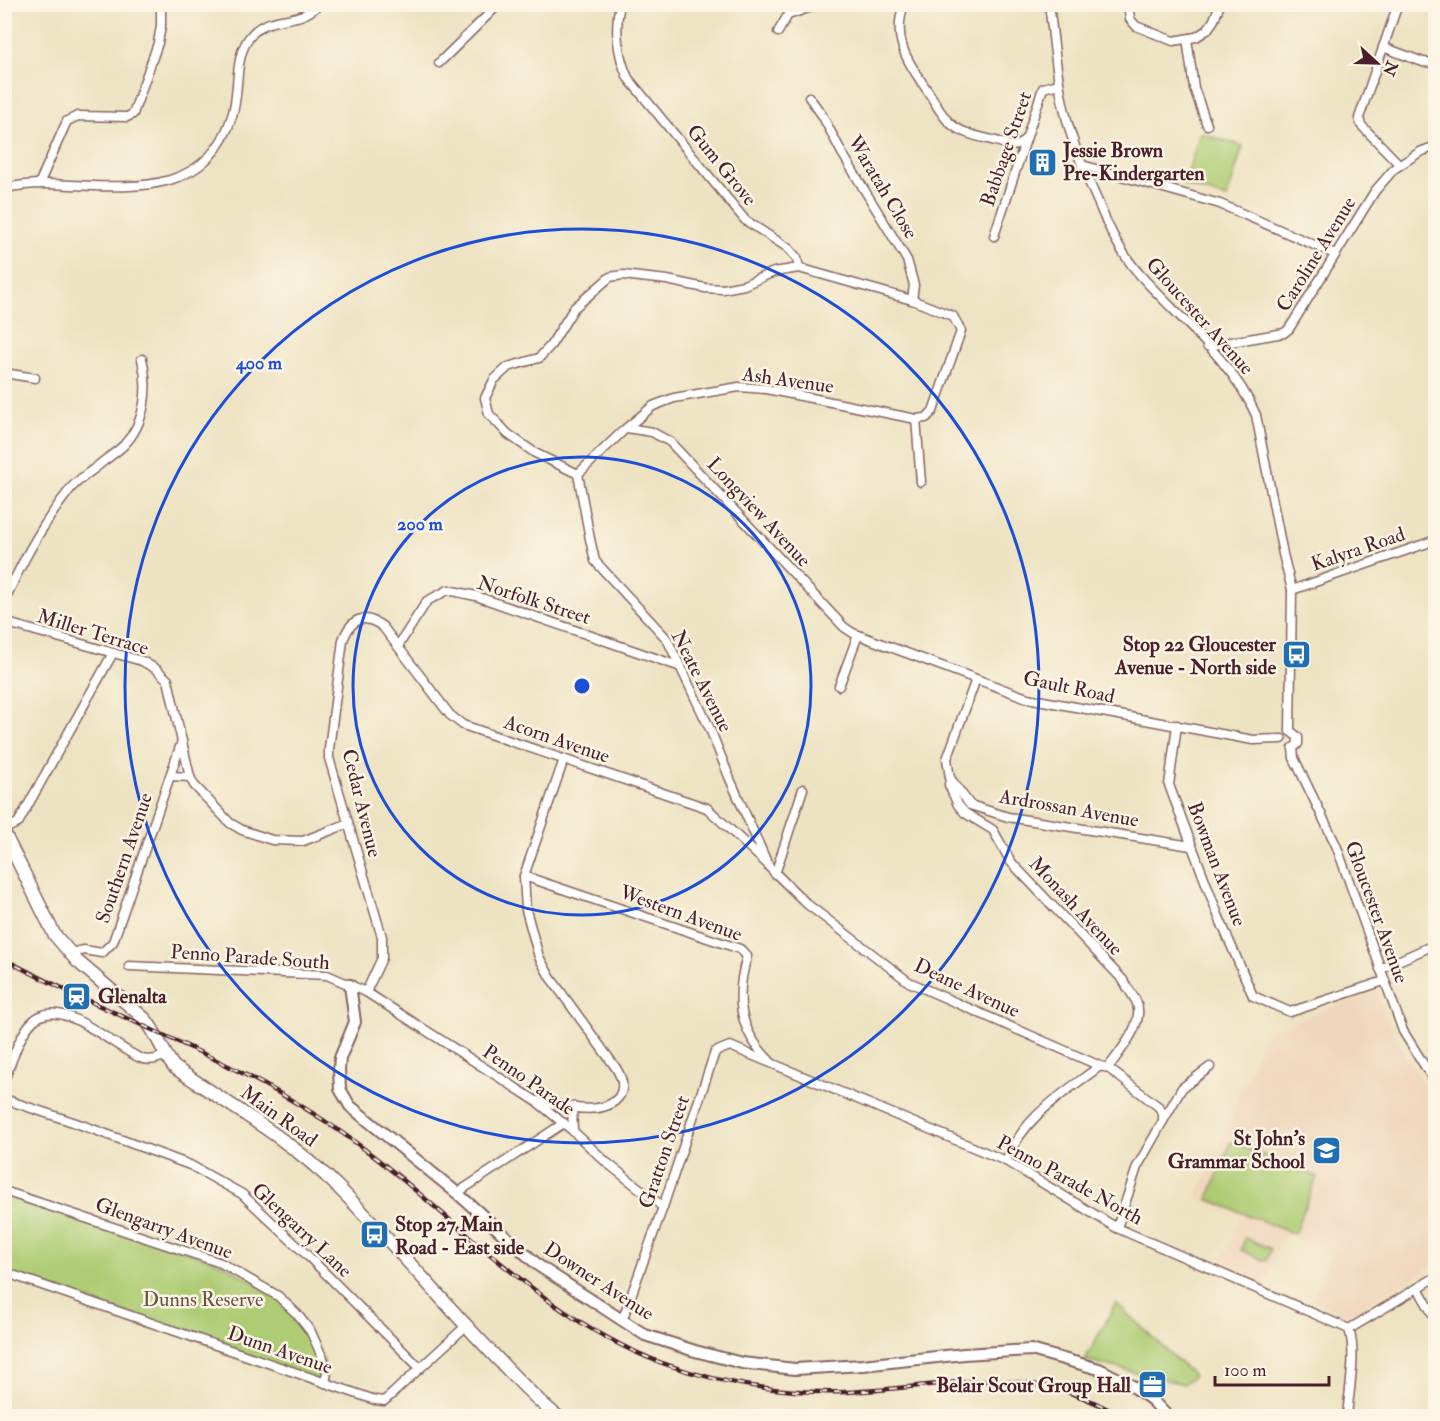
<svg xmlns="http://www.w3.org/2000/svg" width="1440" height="1421" viewBox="0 0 1440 1421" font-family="'IM FELL Double Pica',serif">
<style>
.built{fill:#f0d6bc}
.green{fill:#aecc73;stroke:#7c764f;stroke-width:1.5}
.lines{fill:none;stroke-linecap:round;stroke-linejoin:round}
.minor-casing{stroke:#836360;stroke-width:11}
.tertiary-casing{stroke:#836360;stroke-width:14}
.secondary-casing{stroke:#836360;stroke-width:15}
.minor{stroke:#fff;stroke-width:8}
.tertiary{stroke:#fff;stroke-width:10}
.secondary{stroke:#fff;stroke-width:12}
.rail-casing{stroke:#4a1f2b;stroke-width:4.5}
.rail{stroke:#fcf5e5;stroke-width:2;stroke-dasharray:7;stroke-linecap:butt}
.ring{fill:none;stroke:#1d4ed8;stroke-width:3}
.labels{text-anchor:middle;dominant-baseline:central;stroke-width:5;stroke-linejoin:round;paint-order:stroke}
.street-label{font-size:20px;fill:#4a1f2b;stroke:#fcf5e5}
.poi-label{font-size:20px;font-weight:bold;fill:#4a1f2b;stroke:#fcf5e5;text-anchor:start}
.park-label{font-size:20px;fill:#685341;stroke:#fcf5e5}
.centre{fill:#1d4ed8;stroke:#fcf5e5;stroke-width:3}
.ring-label{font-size:18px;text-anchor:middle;font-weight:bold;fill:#1d4ed8;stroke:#fcf5e5;stroke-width:5;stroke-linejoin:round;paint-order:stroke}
</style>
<rect width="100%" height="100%" fill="#fcf5e5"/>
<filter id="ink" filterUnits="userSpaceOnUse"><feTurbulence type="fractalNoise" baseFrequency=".0167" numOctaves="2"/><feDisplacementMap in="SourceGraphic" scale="12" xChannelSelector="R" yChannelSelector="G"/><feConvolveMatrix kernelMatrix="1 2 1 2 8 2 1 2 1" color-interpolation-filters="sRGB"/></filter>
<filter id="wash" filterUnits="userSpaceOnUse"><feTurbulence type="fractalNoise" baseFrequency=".008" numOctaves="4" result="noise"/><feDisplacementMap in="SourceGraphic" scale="24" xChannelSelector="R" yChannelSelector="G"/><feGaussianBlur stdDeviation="1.35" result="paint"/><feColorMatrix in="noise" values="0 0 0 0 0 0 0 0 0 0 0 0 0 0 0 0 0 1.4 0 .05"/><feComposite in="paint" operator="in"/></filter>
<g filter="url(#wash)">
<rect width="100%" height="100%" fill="#ede2c1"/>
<polygon class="built" points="1376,990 1395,1039 1435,1102 1435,1264 1349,1316 1312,1300 1333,1252 1285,1233 1263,1288 1219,1269 1241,1216 1197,1198 1265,1033"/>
<g class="green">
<polygon points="1200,133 1243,146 1227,198 1184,185"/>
<polygon points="1231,1142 1317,1177 1294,1234 1208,1199"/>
<polygon points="5,1191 221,1263 278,1296 297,1314 324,1361 325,1383 5,1272"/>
<polygon points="1245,1238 1271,1249 1266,1261 1241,1250"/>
<polygon points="1116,1303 1194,1376 1183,1384 1085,1360"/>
</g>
</g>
<g filter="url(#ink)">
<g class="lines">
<defs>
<g id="minor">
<path d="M620,4C614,29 618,56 628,78L745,220L788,248L797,258L799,268"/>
<path d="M904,4C891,42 909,63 929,93C935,102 941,115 950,123C961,134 982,137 996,141C1008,145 1017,150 1025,139"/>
<path d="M1049,4C1054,40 1056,77 1065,112C1072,143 1085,173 1098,202C1109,229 1121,254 1141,276C1181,320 1232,360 1256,415L1283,554L1292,590L1290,731"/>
<polyline points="1128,4 1130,19 1136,26 1173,41 1196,37 1207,30 1214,20 1220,4"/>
<polyline points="1398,4 1359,118 1361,125 1400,165"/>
<polyline points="778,32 788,15 820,4"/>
<polyline points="1187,39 1194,88 1207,125"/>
<polyline points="1383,47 1423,62 1436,63"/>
<polyline points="439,63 499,4"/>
<polyline points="809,97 822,115 842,153 907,260 914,285 912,300"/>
<polyline points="1082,165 1220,204 1335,254"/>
<polyline points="39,184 67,121 78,116 127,117 133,114 158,43 161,26 161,4"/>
<path d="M4,188C16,186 29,184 41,184C112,184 205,206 232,116C241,89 232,55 253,33C271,14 301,25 319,4"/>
<polyline points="994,236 1043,88 1059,84"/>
<polyline points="1207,346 1284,333 1289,329 1375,191 1394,169 1420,152 1436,146"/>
<polyline points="4,373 35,378"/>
<polyline points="916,419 921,482"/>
<polyline points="627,428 652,432 670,442 844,627 853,633 1027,698 1253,740 1282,739"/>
<polyline points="578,474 624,430 653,406 674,398 739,387 766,389 916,419 926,418 933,411 961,331 953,316 912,300 799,268 774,272 744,285 723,289 705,288 667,280 640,277 623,275 610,277 574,308 551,345 539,358 508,367 494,380 485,398 489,414 508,434 535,453 578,474 590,539 595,561 667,639 710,729 730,779 769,867 807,904 909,982 1100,1066 1108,1068 1159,1107 1163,1114 1163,1121 1137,1167 1117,1228"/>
<polyline points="1292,590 1436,540"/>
<path d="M4,602C22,561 43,523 71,488C79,479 90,472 99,465C107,458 117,452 124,445C146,422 149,388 142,359"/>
<polyline points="4,622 142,661 156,669 168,680 190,777"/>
<polyline points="398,646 427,601 448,590 476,596 681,667"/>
<polyline points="976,679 947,759 950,778 970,805 1008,817 1191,846"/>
<polyline points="839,686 858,635"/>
<polyline points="1177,725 1169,785 1218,915 1253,996 1290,1012 1384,981"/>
<polyline points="1290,731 1298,737 1298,744 1293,748"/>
<polyline points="1293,748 1294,758 1336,845 1403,1031 1436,1084"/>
<polyline points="170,776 190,777 194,785 230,823 242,830 272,840 303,841 347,824"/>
<path d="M950,778L949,785L958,805L965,813L993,830L1011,862L1123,980C1127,987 1132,994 1136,1001C1146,1023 1120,1051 1108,1068"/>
<polyline points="4,829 18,823 113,653"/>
<polyline points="775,874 803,789"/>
<path d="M524,876L740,949L747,956C735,997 738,1030 770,1061"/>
<polyline points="70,953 84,950 102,953 113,942 182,741"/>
<polyline points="129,966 327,975 366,992 536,1101 573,1131 606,1162 663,1207"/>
<polyline points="1380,969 1436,944"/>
<path d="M366,992L382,958V937L329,758V749L343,640C351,619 363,612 383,627L450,715L463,725L707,808L765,862"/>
<path d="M4,1081C11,1064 19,1035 32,1022C61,992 115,1050 143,1059C150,1061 158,1059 165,1055"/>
<polyline points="4,1099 76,1123 190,1165 242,1194 309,1257 420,1368"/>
<path d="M538,1101C561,1105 605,1119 620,1095C625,1086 621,1076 616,1068L550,977L539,957L526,910L524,876L564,759"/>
<polyline points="572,1106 573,1131"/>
<polyline points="1163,1121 1182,1088 1210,1067"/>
<path d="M1006,1161C1024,1116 1063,1094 1100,1066"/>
<polyline points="4,1191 221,1263 278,1296 297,1314 311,1332 324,1361 327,1372 325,1383"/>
<polyline points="457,1193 564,1123"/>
<polyline points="4,1272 375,1400 384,1401 392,1394 466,1326"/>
<polyline points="1418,1288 1436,1320"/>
<polyline points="622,1321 663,1207 715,1052 730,1046 1006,1161 1117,1228 1349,1329"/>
<polyline points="4,1412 15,1416"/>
<path d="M1347,1416C1349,1391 1357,1353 1349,1329L1436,1277"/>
</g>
<polyline id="tertiary" points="350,985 355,1022 340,1058 339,1069 340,1089 350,1106 457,1193 539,1266 645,1335 695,1351 742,1363 795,1369 863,1365 964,1354 1031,1350 1099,1369 1134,1387 1152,1400 1167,1416"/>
<path id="secondary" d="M4,833L54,934L77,961L145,1019C157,1033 162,1052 174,1067C229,1105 288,1138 336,1185C390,1239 439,1298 492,1353C513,1375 533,1397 557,1416"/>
</defs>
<use href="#minor" class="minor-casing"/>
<use href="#tertiary" class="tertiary-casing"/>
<use href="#secondary" class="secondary-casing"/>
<use href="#minor" class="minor"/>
<use href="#tertiary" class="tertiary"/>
<use href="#secondary" class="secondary"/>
<defs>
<path id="rail" d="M4,959C114,1018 237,1059 338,1130C447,1205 535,1316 662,1363C721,1384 783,1394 846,1392C946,1388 1027,1359 1120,1416"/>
</defs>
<use href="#rail" class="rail-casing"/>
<use href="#rail" class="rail"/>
</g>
</g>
<g class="ring">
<circle cx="582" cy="686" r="229"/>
<circle cx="582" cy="686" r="457"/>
</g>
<defs>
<symbol id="building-square" viewBox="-11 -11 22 22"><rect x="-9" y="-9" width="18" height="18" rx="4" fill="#1f6fb2" stroke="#fcf5e5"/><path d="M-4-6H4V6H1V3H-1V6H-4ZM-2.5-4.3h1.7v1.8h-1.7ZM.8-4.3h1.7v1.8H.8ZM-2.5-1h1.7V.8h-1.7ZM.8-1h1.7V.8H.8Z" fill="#fff"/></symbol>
<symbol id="bus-square" viewBox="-11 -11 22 22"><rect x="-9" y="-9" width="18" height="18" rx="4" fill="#1f6fb2" stroke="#fcf5e5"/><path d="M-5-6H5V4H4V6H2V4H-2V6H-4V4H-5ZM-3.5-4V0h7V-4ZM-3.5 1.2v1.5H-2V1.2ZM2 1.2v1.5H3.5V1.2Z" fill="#fff"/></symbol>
<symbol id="station-square" viewBox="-11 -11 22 22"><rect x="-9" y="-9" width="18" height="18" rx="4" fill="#1f6fb2" stroke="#fcf5e5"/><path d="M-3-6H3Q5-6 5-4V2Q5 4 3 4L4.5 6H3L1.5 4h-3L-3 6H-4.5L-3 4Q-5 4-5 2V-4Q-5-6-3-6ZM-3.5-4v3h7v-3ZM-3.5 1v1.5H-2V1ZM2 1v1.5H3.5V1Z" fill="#fff"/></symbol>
<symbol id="school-square" viewBox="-11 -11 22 22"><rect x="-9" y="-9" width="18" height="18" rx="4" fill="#1f6fb2" stroke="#fcf5e5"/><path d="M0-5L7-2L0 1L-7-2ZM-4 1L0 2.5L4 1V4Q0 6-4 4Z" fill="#fff"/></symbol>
<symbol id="office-square" viewBox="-11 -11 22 22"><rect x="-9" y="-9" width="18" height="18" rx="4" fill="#1f6fb2" stroke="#fcf5e5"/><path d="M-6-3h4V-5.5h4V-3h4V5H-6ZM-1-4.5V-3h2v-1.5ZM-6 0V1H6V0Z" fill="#fff"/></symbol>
</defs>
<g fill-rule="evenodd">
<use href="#building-square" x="1026" y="146" width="33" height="33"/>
<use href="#bus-square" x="1280" y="638" width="33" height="33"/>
<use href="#station-square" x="60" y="980" width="33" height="33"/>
<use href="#school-square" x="1310" y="1134" width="33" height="33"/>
<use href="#bus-square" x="358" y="1218" width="33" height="33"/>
<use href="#office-square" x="1136" y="1368" width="33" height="33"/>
</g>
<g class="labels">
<g class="street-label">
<text transform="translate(1006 149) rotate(-71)">Babbage Street</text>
<text transform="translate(722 165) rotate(51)">Gum Grove</text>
<text transform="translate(883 187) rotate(59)">Waratah Close</text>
<text transform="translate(1316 254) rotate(-58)">Caroline Avenue</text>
<text transform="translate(1200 316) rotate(48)">Gloucester Avenue</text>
<text transform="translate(788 380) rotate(8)">Ash Avenue</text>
<text transform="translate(759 512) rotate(47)">Longview Avenue</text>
<text transform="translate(1358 549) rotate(-19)">Kalyra Road</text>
<text transform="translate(534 600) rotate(18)">Norfolk Street</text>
<text transform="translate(93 632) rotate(17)">Miller Terrace</text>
<text transform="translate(702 681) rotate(63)">Neate Avenue</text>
<text transform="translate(1069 687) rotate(12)">Gault Road</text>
<text transform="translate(557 739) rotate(19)">Acorn Avenue</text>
<text transform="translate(362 803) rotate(76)">Cedar Avenue</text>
<text transform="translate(1069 808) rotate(10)">Ardrossan Avenue</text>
<text transform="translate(124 858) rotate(-71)">Southern Avenue</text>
<text transform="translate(1217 864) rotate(69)">Bowman Avenue</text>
<text transform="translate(1076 906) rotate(47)">Monash Avenue</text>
<text transform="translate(1377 912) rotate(70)">Gloucester Avenue</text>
<text transform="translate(681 913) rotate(20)">Western Avenue</text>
<text transform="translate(250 957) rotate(4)">Penno Parade South</text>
<text transform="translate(967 988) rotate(25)">Deane Avenue</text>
<text transform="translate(529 1080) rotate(35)">Penno Parade</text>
<text transform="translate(279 1116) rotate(36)">Main Road</text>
<text transform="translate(664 1152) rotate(-71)">Gratton Street</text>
<text transform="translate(1070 1180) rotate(29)">Penno Parade North</text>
<text transform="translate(164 1228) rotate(20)">Glengarry Avenue</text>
<text transform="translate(302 1230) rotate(43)">Glengarry Lane</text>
<text transform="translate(599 1281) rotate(33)">Downer Avenue</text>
<text transform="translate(280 1350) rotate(19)">Dunn Avenue</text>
</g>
<g class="poi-label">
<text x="1063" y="150">Jessie Brown<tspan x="1063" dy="23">Pre-Kindergarten</tspan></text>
<text x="1276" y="644" text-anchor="end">Stop 22 Gloucester<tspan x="1276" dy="23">Avenue - North side</tspan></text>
<text x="98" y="996">Glenalta</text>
<text x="1305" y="1138" text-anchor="end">St John's<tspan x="1305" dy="23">Grammar School</tspan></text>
<text x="395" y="1224">Stop 27 Main<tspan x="395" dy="23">Road - East side</tspan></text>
<text x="1131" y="1385" text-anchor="end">Belair Scout Group Hall</text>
</g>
<g class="park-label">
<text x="203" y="1299">Dunns Reserve</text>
</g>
</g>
<circle cx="582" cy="686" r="9" class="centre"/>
<g class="ring-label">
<text x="259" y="369">400 m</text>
<text x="420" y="530">200 m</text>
</g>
<rect width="1440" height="1421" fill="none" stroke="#fcf5e5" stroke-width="24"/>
<g transform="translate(1377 63) rotate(112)" stroke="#fcf5e5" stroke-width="4.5" paint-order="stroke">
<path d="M0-4.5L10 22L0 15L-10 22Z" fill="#4a1f2b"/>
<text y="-9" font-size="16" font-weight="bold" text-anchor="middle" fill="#4a1f2b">N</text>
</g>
<path d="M1215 1376v9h114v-9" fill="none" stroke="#4a1f2b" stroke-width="3"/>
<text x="1224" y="1376" font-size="18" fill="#4a1f2b" stroke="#fcf5e5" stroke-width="4.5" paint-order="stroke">100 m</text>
</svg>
